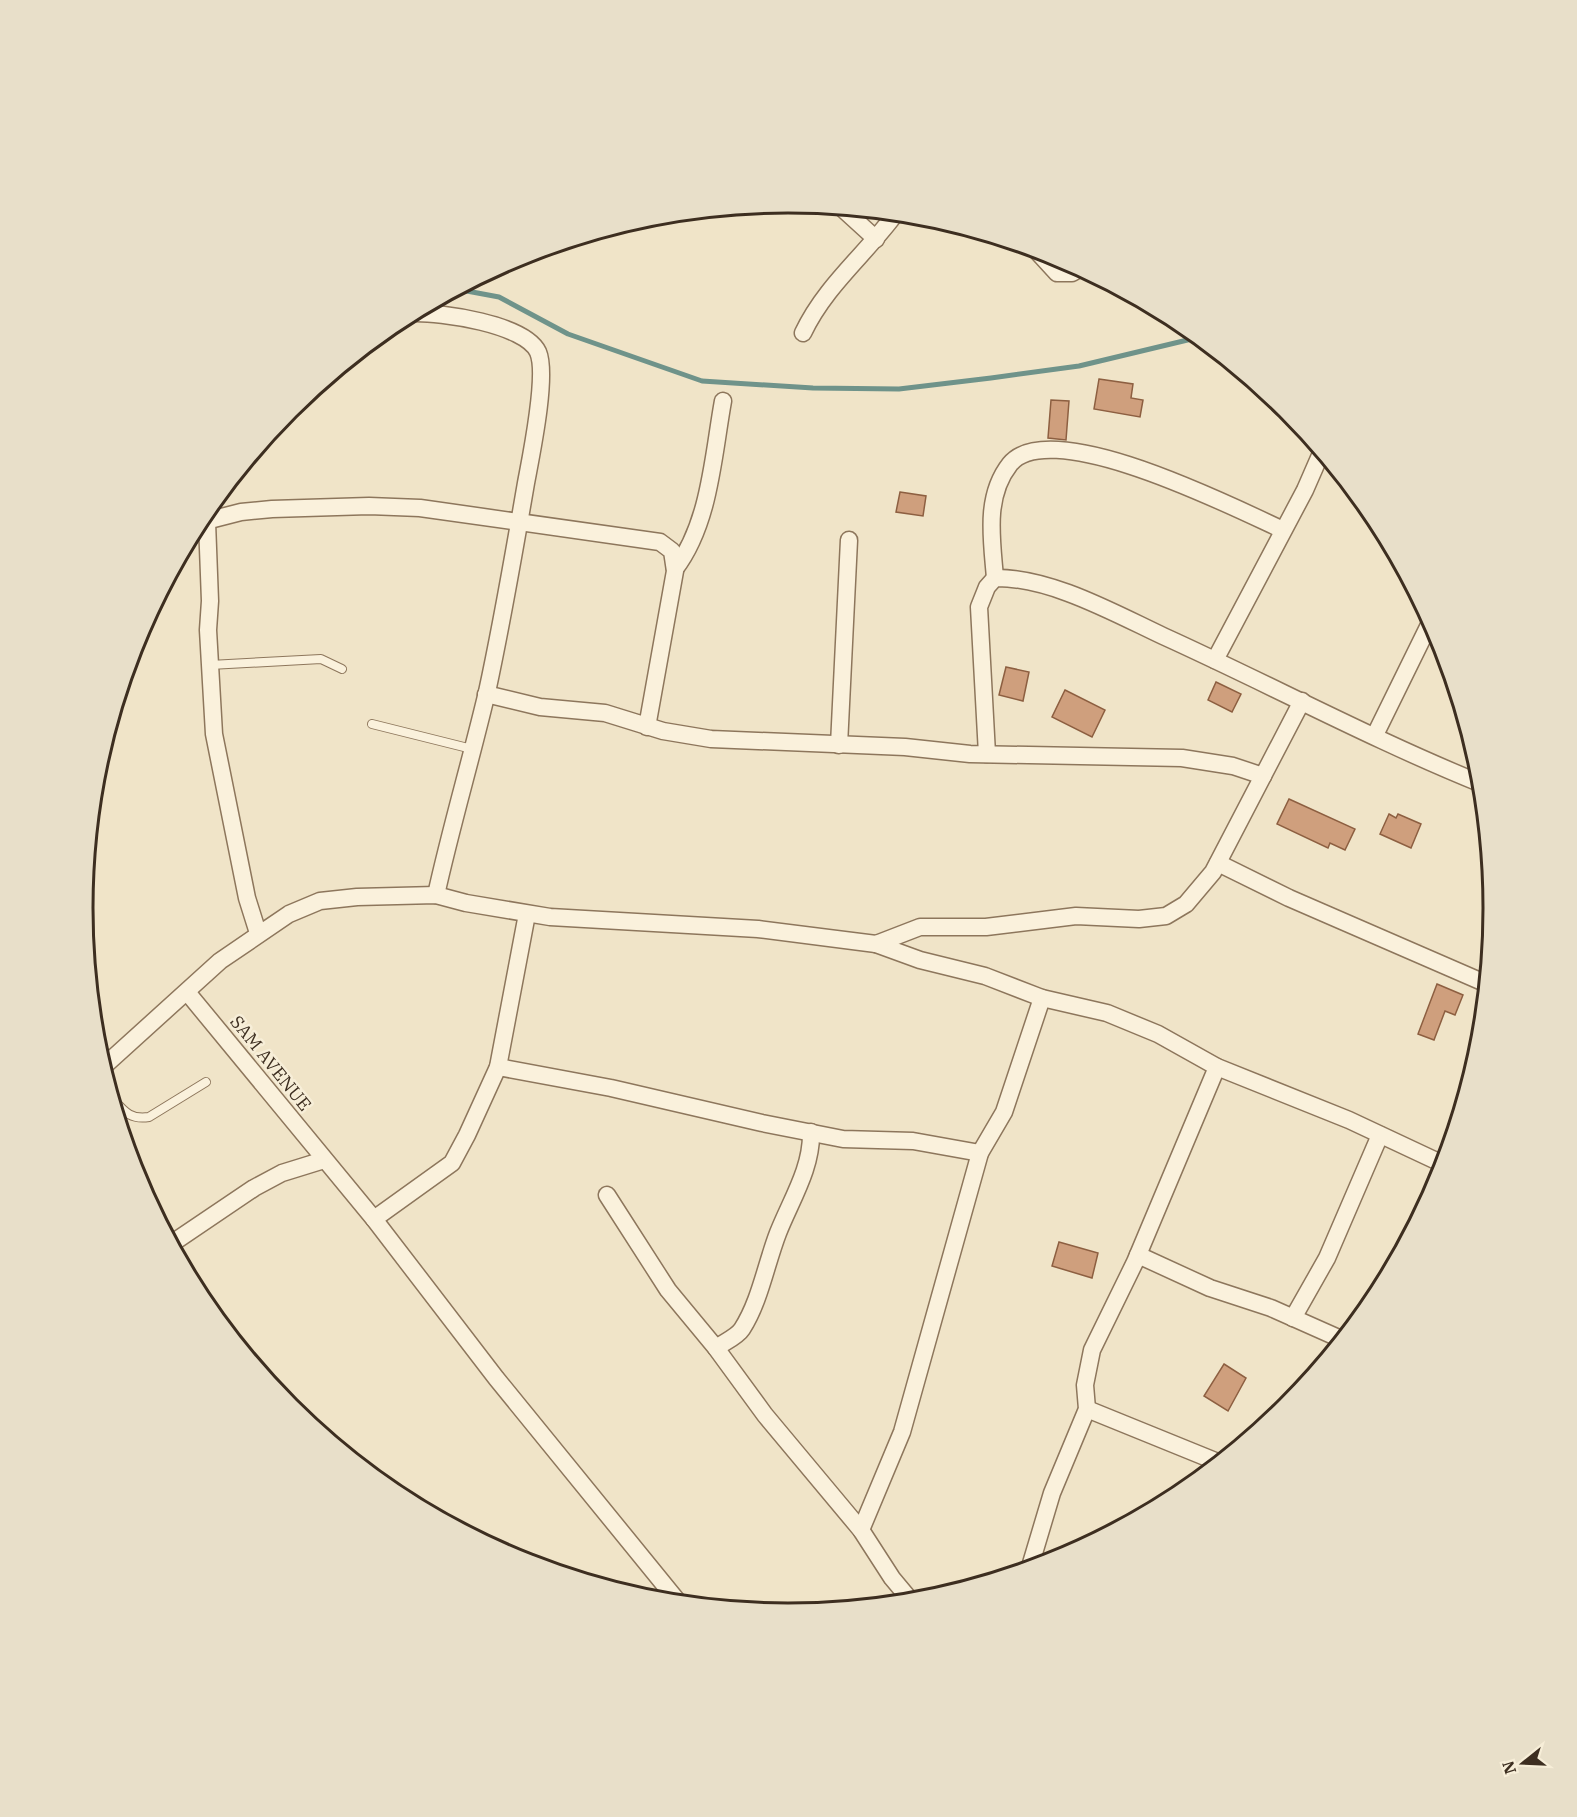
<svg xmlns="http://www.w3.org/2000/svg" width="1577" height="1817" viewBox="0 0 1577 1817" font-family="'IBM Plex Serif',serif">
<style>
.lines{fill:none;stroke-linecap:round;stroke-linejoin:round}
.stream{stroke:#6f938a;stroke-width:5}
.building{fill:#cf9f7d;stroke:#8d5f41;stroke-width:1.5}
.lane-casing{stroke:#8d765c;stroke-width:10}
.street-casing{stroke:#8d765c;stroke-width:19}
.lane{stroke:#faf1dc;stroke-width:8}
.street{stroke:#faf1dc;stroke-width:16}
.labels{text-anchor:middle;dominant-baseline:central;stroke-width:5;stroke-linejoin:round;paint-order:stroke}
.street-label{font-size:18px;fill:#3d2e20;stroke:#f7eed8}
.rim{fill:none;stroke:#3d2e20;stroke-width:3}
</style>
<rect width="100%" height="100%" fill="#f0e4c8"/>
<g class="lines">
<polyline class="stream" points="456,289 499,297 568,334 702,381 813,388 899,389 991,378 1079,366 1200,337"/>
</g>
<g class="building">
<polygon points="1099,379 1133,384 1131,398 1143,400 1140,417 1094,409"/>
<polygon points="1051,400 1069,401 1066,440 1048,438"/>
<polygon points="900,492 926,496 923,516 896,512"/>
<polygon points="1006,667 1029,672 1023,701 999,695"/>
<polygon points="1216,682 1241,694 1232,712 1208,700"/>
<polygon points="1065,690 1105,710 1092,737 1052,717"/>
<polygon points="1289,799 1355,829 1345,850 1330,843 1328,848 1277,824"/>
<polygon points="1389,814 1396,818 1398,814 1421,824 1411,848 1380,834"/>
<polygon points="1437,984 1463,995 1455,1015 1445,1011 1434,1040 1418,1034"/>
<polygon points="1059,1242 1098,1253 1092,1278 1052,1266"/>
<polygon points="1224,1364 1246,1378 1228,1411 1204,1396"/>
</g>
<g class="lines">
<defs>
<g id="lane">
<polyline points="210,665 321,659 342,669"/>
<polyline points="372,724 472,749"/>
<path d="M112,1098C124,1111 130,1120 149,1117L206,1082"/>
</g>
<g id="street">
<polyline points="842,208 876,239"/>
<polyline points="1035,249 1057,273 1072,273 1081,268"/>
<path d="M412,313C441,312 525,324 538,352C548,375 531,456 526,483C514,553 502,623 487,692C471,760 451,827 436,895"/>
<path d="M803,333C825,286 866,254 896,213"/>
<polyline points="207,522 210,601 208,630 214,734 247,898 258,933"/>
<polyline points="198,523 241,512 272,509 369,506 420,508 660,542 672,551 675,571 647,727"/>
<path d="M675,569C710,523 713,456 723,401"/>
<path d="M995,578C992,540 984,497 1010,464C1050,414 1237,509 1283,530"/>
<polyline points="1215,660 1305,490 1322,451"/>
<polyline points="486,694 540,707 605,713 663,731 711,739 905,747 970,754 1182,758 1233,766 1263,776"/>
<polyline points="1375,735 1431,621"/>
<polyline points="839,745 849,540"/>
<path d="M987,754L979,607L987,587L995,578C1050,577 1114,613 1163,636C1269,684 1373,740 1482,784"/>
<polyline points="1218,863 1289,898 1487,984"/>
<polyline points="876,944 920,960 985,976 1042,998 1107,1013 1158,1034 1217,1067 1349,1120 1445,1165"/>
<polyline points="187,992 374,1219 496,1378 680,1604"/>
<polyline points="103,1067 220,961 289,914 320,901 357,897 436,895 466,903 550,917 758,929 876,944 920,927 986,927 1076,916 1139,919 1166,916 1186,904 1213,872 1302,701"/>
<polyline points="498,1067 611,1088 762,1123 843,1139 913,1141 980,1153"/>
<polyline points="607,1195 668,1290 716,1348 765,1415 861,1530 892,1578 912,1602"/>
<polyline points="374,1219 452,1163 467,1135 498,1067 527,914"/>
<polyline points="171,1244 254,1188 282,1173 324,1160"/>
<polyline points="1138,1255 1210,1288 1271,1308 1343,1340"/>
<polyline points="1293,1318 1327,1258 1380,1135"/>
<path d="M716,1348C724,1342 737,1337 742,1329C760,1301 766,1264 778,1233C791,1200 812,1168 811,1132"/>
<polyline points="1087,1409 1220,1463"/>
<polyline points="861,1530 902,1432 980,1153 1004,1112 1042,998"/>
<polyline points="1029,1570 1052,1493 1087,1409 1085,1385 1092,1350 1135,1262 1217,1067"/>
</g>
</defs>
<use href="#lane" class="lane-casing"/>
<use href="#street" class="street-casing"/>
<use href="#lane" class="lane"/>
<use href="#street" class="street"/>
</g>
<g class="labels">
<g class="street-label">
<text transform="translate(271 1063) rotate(51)">SAM AVENUE</text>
</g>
</g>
<path d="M0 0H1577V1817H0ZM93 908a695 695 0 1 1 1390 0a695 695 0 1 1-1390 0Z" fill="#e8dfc9" fill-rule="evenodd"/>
<path class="rim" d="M93 908a695 695 0 1 1 1390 0a695 695 0 1 1-1390 0Z"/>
<g transform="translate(1523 1763) rotate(252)" stroke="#f7eed8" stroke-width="4.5" paint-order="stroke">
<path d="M0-4.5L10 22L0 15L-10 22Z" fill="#3d2e20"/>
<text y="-9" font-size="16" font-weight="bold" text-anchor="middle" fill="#3d2e20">N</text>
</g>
</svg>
